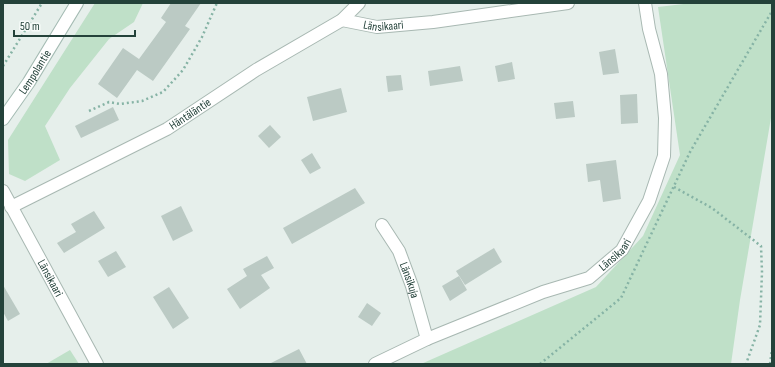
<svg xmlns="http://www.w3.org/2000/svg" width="775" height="367" viewBox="0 0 775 367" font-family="'Sofia Sans Condensed',sans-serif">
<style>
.green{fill:#bfe0c8}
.building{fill:#bbcac4}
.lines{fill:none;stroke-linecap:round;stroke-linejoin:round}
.street-casing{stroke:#a8b8b2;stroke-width:14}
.secondary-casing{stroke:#a4bbb3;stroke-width:14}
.path{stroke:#86b3a5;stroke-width:2.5;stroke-dasharray:2 3;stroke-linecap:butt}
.street{stroke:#fff;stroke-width:12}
.secondary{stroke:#fff;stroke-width:12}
.labels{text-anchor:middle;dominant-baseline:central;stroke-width:3;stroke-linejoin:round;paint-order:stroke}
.street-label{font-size:12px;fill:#24423a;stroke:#f7fbf9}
</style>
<rect width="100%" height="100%" fill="#e6efeb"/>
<g class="green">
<polygon points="95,3 143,3 134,22 109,39 70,88 45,126 60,160 25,181 9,174 8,140"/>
<polygon points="692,3 772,3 772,112 740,300 731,364 421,364 596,287 643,236 680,155 658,7"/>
<polygon points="70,350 79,364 46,364"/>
</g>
<g class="building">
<polygon points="171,3 201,3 185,26 190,29 153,81 137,70 117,98 98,84 123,48 139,59 166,22 161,18"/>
<polygon points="615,49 619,73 603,75 599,52"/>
<polygon points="512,62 515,79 498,82 495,66"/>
<polygon points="460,66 463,81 430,86 428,71"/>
<polygon points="401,75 403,90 388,92 386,76"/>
<polygon points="341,88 347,112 313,121 307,97"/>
<polygon points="637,94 638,123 621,124 620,95"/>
<polygon points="573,101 575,117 556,119 554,103"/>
<polygon points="113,107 119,120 81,138 75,126"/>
<polygon points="270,125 281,137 269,148 258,136"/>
<polygon points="312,153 321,168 310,174 301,160"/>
<polygon points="616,160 621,199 603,202 600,180 588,182 586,164"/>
<polygon points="355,188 365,203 292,244 283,228"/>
<polygon points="181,206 193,231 173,241 161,216"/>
<polygon points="94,211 105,228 64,253 57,243 76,232 71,224"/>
<polygon points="494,248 502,262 465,285 456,271"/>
<polygon points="116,251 126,267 108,277 98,261"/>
<polygon points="267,256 274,268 261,275 270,288 240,309 227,289 247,276 243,269"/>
<polygon points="459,276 467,290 450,301 442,286"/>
<polygon points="3,285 20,314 8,321 3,312"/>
<polygon points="169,287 189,318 173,329 153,297"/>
<polygon points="367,303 381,313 372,326 358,317"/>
<polygon points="299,349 307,364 269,364"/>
</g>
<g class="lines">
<defs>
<g id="street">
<path id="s1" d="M342,20L377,27L433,22L568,3"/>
<path id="s2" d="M3,191L97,364"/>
<path id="s3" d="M11,207L167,129L256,70L342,20L359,3"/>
<path id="s4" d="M382,225L399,251L412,286L427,339"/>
<path id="s5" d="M375,364L427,339L543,292L589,278L622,250L649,201L664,156L665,118L661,74L649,29L645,3"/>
</g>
<g id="secondary">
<path id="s6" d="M3,119L29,82L77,3"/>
</g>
</defs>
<use href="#street" class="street-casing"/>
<use href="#secondary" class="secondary-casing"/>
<g class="path">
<polyline points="3,66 42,3"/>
<polyline points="89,111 109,102 120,104 142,101 163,92 183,70 202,37 217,3"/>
<polyline points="674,187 712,208 761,246 762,272 760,325 746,364"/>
<polyline points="540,364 621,298 690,152 772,11"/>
<polyline points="770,364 772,349"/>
</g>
<use href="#street" class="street"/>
<use href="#secondary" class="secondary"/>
</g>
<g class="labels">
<g class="street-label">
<text stroke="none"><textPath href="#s1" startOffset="42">Länsikaari</textPath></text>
<text stroke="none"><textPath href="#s6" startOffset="57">Lempolantie</textPath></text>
<text stroke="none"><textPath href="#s3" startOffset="202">Häntäläntie</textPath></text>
<text stroke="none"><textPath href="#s5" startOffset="266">Länsikaari</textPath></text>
<text stroke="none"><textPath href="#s2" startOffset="99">Länsikaari</textPath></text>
<text stroke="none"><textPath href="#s4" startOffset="62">Länsikuja</textPath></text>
</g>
</g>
<rect width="775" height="367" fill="none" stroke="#24423a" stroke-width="8"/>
<path d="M14 30v6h121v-6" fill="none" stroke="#24423a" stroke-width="2"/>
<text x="20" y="30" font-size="12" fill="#24423a" stroke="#f7fbf9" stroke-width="3" paint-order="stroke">50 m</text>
</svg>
